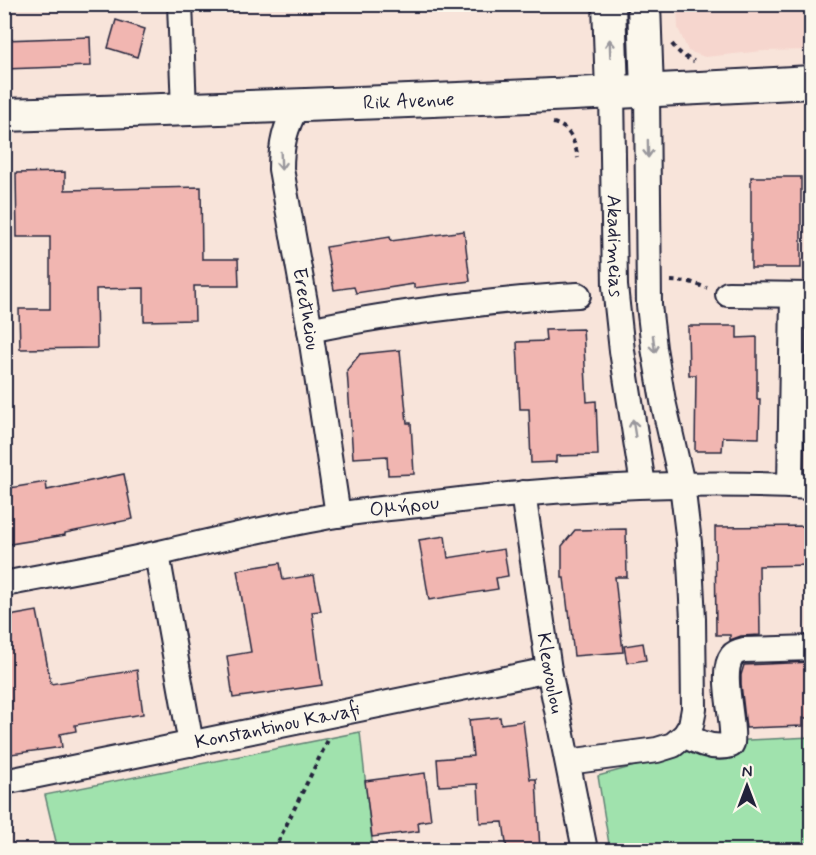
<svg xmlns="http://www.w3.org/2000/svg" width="816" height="855" viewBox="0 0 816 855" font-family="Mynerve,sans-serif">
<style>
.built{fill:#f6d6ce}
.green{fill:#a0e2ad;stroke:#618274;stroke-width:1.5}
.building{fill:#f1b6b1;stroke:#22223b;stroke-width:1.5}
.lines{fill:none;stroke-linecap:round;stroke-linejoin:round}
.minor-casing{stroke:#22223b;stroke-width:28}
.major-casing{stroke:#22223b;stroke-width:36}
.path{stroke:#22223b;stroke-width:4;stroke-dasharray:4.5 4.5;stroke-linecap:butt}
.minor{stroke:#fbf7ec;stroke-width:24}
.major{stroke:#fbf7ec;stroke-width:32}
.oneway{stroke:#99979c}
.labels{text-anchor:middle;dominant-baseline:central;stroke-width:4.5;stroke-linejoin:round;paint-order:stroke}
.street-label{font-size:20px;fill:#22223b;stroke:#fbf7ec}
</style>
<rect width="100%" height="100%" fill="#f8e4da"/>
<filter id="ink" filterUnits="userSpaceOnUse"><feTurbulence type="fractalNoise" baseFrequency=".0167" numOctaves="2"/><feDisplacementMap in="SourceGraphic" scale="12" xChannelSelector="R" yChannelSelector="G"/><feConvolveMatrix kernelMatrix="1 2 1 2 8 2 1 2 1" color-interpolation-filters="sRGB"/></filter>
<g filter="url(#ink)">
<polygon class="built" points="677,5 811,5 811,50 763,51 705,57 688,51 678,28"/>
<g class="green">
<polygon points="360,732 373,850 58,850 45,795"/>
<polygon points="811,737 811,850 610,850 598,776 726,741"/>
</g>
<g class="building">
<polygon points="116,20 145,29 137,57 108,48"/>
<polygon points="90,37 91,66 4,69 4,40"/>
<polygon points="65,172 65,190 201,187 202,259 238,259 239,286 194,286 195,320 144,321 144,288 96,289 97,348 20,349 19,309 50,309 50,237 17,237 16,173"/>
<rect x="751" y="177" width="50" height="91"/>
<polygon points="464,231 470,281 414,288 414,284 356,293 354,287 334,290 326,247 390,237 391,241"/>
<polygon points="688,326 737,326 737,338 757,337 757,399 760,399 759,438 723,437 722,451 695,451 696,375 689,375"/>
<polygon points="583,329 587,402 596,401 598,455 556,456 556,462 531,463 529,409 520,409 517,342 546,341 545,330"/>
<polygon points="400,350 407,423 411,423 414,474 388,475 387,456 353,458 347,370 360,354"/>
<polygon points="124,474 133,519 65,533 65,535 4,545 4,489 46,482 47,490"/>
<polygon points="812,526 812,565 759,566 760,635 741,636 730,640 730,635 716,635 715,527"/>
<polygon points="626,529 627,577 615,577 623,652 574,656 569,611 568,611 564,578 562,578 562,546 575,530"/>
<polygon points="445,536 448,558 504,549 508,576 496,578 498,589 429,600 419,540"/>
<polygon points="280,563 283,580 314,575 321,611 312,612 322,685 233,698 227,656 251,652 237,570"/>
<polygon points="37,611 51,684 137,670 143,714 75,725 76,731 60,734 62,747 4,755 4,617"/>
<polygon points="643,643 646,660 627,663 624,646"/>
<polygon points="812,662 812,718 803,718 803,726 746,728 741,684 741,675 744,665"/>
<polygon points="500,717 501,724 523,721 530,779 536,779 540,850 507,850 503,822 480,823 478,784 439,786 437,759 473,756 469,720"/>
<polygon points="425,773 431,820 418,822 419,831 372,837 365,781"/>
</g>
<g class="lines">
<defs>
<g id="minor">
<polyline points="180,4 184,110"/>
<path id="s1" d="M612,92L615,286L622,351L643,485"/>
<path id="s2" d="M297,106C285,128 281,144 281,169L310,330L338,515"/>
<polyline points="728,294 812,295"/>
<path d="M310,330C359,319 409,312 460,306C499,301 539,297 578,295"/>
<polyline points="790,486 793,295"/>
<path id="s3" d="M523,493L549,670L585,850"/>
<polyline points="157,554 191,744"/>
<path id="s4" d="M4,584C56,574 108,565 160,553C219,539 278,525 337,515C367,510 397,507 427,504C554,488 683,480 812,487"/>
<path d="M685,735C698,743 714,750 731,745L732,743C735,721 719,673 732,656C735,652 739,651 744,650L812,648"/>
<polyline points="568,762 657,750 673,745 685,735 691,725 694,709 693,619 689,543 682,484 663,401 654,348 649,305 647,91"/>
<path id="s5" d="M4,782L549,670"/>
</g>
<g id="major">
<polyline points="609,4 612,92"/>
<polyline points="644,4 647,91"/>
<path id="s6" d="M4,115C274,107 543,97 812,82"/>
</g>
</defs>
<use href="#minor" class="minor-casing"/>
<use href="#major" class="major-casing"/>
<g class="path">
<path d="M672,44C678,52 685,58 694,61"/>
<path d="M553,123C571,127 575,143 578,158"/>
<polyline points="671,281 690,282 707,288"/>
<polyline points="274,850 329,738"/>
</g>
<use href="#minor" class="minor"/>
<use href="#major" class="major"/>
</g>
<defs><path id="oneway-shaft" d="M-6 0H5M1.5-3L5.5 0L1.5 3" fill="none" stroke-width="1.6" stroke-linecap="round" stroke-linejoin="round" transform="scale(1.5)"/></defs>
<g class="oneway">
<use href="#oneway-shaft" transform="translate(610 48) rotate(-92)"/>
<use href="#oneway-shaft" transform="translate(648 149) rotate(89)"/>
<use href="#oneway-shaft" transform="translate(281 161) rotate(88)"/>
<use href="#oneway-shaft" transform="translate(654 344) rotate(83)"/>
<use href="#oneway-shaft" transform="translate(634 428) rotate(-99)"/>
</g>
</g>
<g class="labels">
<g class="street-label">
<text stroke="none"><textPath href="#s6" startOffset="405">Rik Avenue</textPath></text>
<text stroke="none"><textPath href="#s1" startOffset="154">Akadimeias</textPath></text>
<text stroke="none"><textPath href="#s2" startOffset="208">Erectheiou</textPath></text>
<text stroke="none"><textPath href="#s4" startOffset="408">Ομήρου</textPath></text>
<text stroke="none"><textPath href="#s3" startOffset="182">Kleovoulou</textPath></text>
<text stroke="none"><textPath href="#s5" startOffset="279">Konstantinou Kavafi</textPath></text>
</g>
</g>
<rect width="816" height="855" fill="none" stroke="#fbf7ec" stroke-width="24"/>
<rect x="12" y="12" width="792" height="831" fill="none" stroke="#22223b" stroke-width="2" filter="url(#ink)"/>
<g transform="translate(747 786)" stroke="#fbf7ec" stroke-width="4.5" paint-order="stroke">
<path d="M0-4.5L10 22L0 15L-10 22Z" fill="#22223b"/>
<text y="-9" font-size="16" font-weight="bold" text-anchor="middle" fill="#22223b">N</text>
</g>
</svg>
